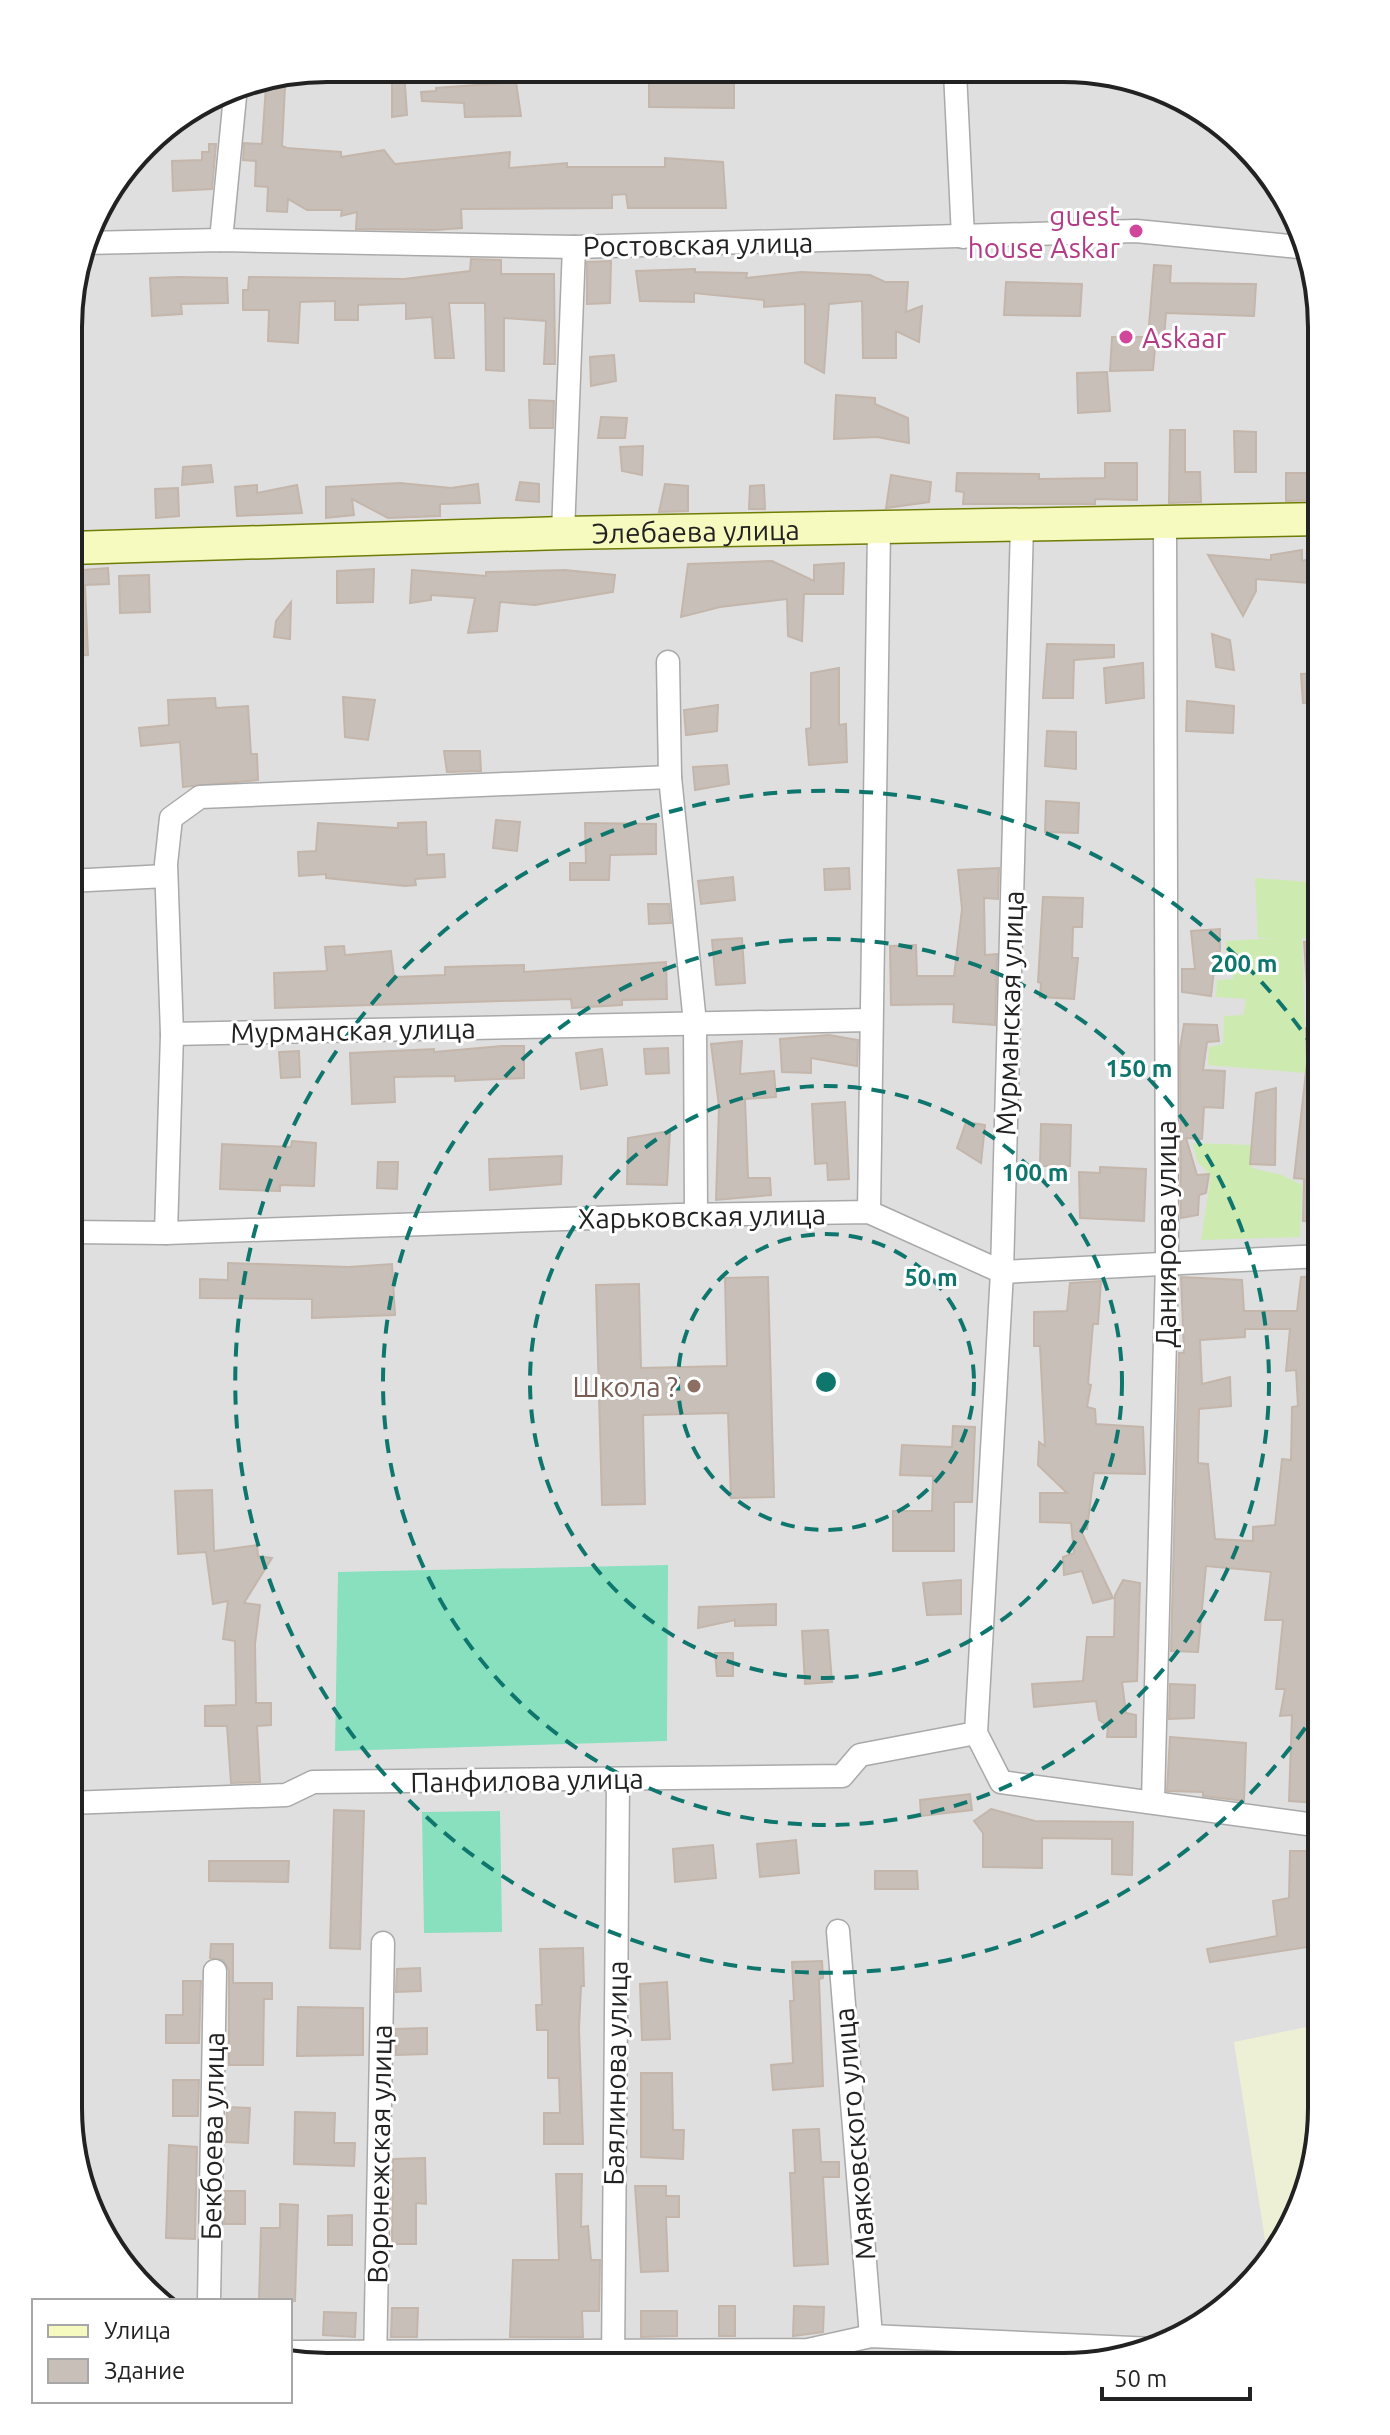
<svg xmlns="http://www.w3.org/2000/svg" width="1390" height="2435" viewBox="0 0 1390 2435" font-family="Ubuntu,sans-serif">
<style>
.residential{fill:#e0dfdf}
.farmland{fill:#eef0d5}
.grass{fill:#cdebb0}
.pitch{fill:#88e0be}
.building{fill:#c7bfb8;stroke:#c4b6ab;stroke-width:2;fill-rule:evenodd}
.lines{fill:none;stroke-linecap:round;stroke-linejoin:round}
.street-casing{stroke:#a9a9a9;stroke-width:25}
.secondary-casing{stroke:#707d05;stroke-width:35}
.street{stroke:#fff;stroke-width:22}
.secondary{stroke:#f7fabf;stroke-width:32}
.ring{fill:none;stroke:#0f766e;stroke-width:4;stroke-dasharray:14 10}
.hotel-dot{fill:#d1479c;stroke:#fff;stroke-width:3}
.education-dot{fill:#8d6e63;stroke:#fff;stroke-width:3}
.labels{text-anchor:middle;dominant-baseline:central;stroke-width:6;stroke-linejoin:round;paint-order:stroke}
.hotel-label{font-size:28px;fill:#b23c85;stroke:#fff;text-anchor:end}
.street-label{font-size:28px;fill:#222;stroke:#fff}
.education-label{font-size:28px;fill:#785e54;stroke:#fff;text-anchor:end}
.rim{fill:none;stroke:#222;stroke-width:4}
.centre{fill:#0f766e;stroke:#fff;stroke-width:4}
.ring-label{font-size:24px;text-anchor:middle;font-weight:bold;fill:#0f766e;stroke:#fff;stroke-width:6;stroke-linejoin:round;paint-order:stroke}
</style>
<rect width="100%" height="100%" fill="#f2efe9"/>
<polygon class="residential" points="327,68 1113,73 1233,132 1308,243 1322,327 1321,2125 1302,2207 1268,2266 1207,2323 1147,2353 1063,2367 293,2365 290,2364 290,2301 155,2301 82,2192 68,2108 70,294 95,212 156,133 228,88"/>
<polygon class="farmland" points="1321,2024 1321,2125 1302,2207 1269,2265 1234,2042"/>
<g class="grass">
<polygon points="1255,878 1309,882 1311,937 1302,938 1306,1073 1208,1065 1209,1047 1223,1044 1224,1016 1243,1015 1246,999 1216,997 1217,980 1233,979 1233,953 1226,952 1226,941 1275,938 1258,938"/>
<polygon points="1192,1143 1251,1145 1252,1168 1282,1175 1302,1185 1300,1237 1201,1240 1211,1176 1198,1162"/>
</g>
<g class="pitch">
<polygon points="668,1565 667,1741 335,1751 338,1572"/>
<polygon points="500,1811 502,1932 424,1933 422,1812"/>
</g>
<g class="building">
<polygon points="392,70 404,70 407,115 392,117"/>
<polygon points="649,81 734,82 734,108 649,107"/>
<polygon points="516,82 521,116 465,117 464,103 422,101 421,92 436,91 436,88"/>
<polygon points="266,86 285,87 282,146 287,148 341,152 341,157 384,150 395,164 510,152 509,168 567,163 567,167 665,167 665,158 723,162 726,208 628,208 626,194 612,195 612,208 461,209 462,228 436,230 356,229 357,212 341,216 342,210 307,210 288,199 287,212 267,211 268,187 255,186 256,161 243,160 244,143 262,144"/>
<polygon points="209,144 216,144 212,189 173,191 172,161 202,160 202,152 209,152"/>
<polygon points="471,259 501,260 501,274 554,274 555,364 544,364 546,321 504,318 504,371 486,370 485,303 449,303 454,358 435,358 432,317 406,319 406,303 358,305 358,320 335,320 335,301 300,302 298,343 268,341 269,310 243,310 243,290 248,290 249,277 404,279 470,271"/>
<polygon points="611,261 610,303 587,304 587,262"/>
<polygon points="1154,265 1171,266 1170,283 1256,284 1254,316 1166,313 1164,338 1148,337"/>
<polygon points="695,269 695,272 747,273 746,278 801,272 870,275 885,282 908,282 906,312 922,306 919,342 896,331 896,358 863,358 862,301 829,304 824,373 805,363 805,304 764,307 764,300 694,293 694,302 640,301 636,271"/>
<polygon points="180,277 227,278 228,303 181,304 182,314 152,316 150,278"/>
<polygon points="1006,282 1082,284 1080,316 1004,315"/>
<polygon points="1112,337 1156,337 1153,370 1110,371"/>
<polygon points="614,355 616,381 591,386 590,357"/>
<polygon points="1107,372 1110,411 1078,413 1077,373"/>
<polygon points="836,395 875,398 875,404 908,418 909,443 877,437 834,439"/>
<polygon points="529,400 554,401 553,428 530,428"/>
<polygon points="601,417 627,418 625,438 598,438"/>
<polygon points="1170,430 1185,430 1185,472 1200,472 1201,502 1169,503"/>
<polygon points="1234,431 1256,432 1256,472 1235,472"/>
<polygon points="643,446 642,475 622,471 620,447"/>
<polygon points="1105,463 1137,463 1137,500 1095,499 1095,504 963,504 964,492 956,491 957,473 1039,474 1039,479 1105,478"/>
<polygon points="211,465 213,482 182,485 183,467"/>
<polygon points="1286,473 1322,473 1322,500 1286,501"/>
<polygon points="891,475 931,482 929,502 886,508"/>
<polygon points="520,482 539,484 539,502 516,500"/>
<polygon points="400,483 451,488 478,484 480,503 440,504 440,516 388,518 352,499 354,515 326,518 326,487"/>
<polygon points="665,484 688,486 688,511 659,512"/>
<polygon points="257,485 257,493 297,485 302,513 237,516 235,487"/>
<polygon points="764,485 765,509 749,509 750,486"/>
<polygon points="178,488 179,516 156,518 155,489"/>
<polygon points="1302,550 1302,561 1322,556 1322,584 1256,579 1256,591 1243,616 1208,555 1271,560 1271,555"/>
<polygon points="772,561 814,581 814,565 844,563 843,594 804,594 802,641 788,636 787,599 720,607 681,617 688,564"/>
<polygon points="108,568 109,584 85,585 88,655 70,656 70,571"/>
<polygon points="374,569 373,602 337,603 337,571"/>
<polygon points="412,570 486,576 486,572 565,570 615,575 613,592 535,605 500,602 497,631 468,633 475,598 431,595 431,600 410,603"/>
<polygon points="149,575 150,612 120,613 119,576"/>
<polygon points="291,602 290,639 274,637 276,621"/>
<polygon points="1212,634 1230,640 1234,670 1216,667"/>
<polygon points="1047,644 1114,645 1114,657 1074,660 1073,698 1043,698"/>
<polygon points="1143,663 1144,698 1106,703 1104,668"/>
<polygon points="839,668 839,725 846,724 847,762 809,765 806,729 811,728 811,673"/>
<polygon points="1322,673 1322,702 1303,703 1301,674"/>
<polygon points="343,697 375,700 368,740 345,737"/>
<polygon points="215,698 216,708 248,706 251,754 257,754 258,780 183,787 180,742 141,746 139,728 169,725 168,700"/>
<polygon points="1187,701 1234,706 1233,733 1186,731"/>
<polygon points="718,705 717,731 686,735 684,710"/>
<polygon points="1047,731 1076,732 1076,769 1045,766"/>
<polygon points="444,751 480,751 481,771 447,772"/>
<polygon points="727,765 729,784 695,790 693,767"/>
<polygon points="1046,801 1079,803 1078,833 1045,832"/>
<polygon points="496,820 520,822 517,851 493,848"/>
<polygon points="426,822 427,855 444,854 445,877 415,879 416,885 405,886 326,878 326,874 299,876 298,852 316,851 318,823 398,828 398,823"/>
<polygon points="585,823 656,824 656,854 610,855 609,880 570,880 570,863 586,863"/>
<polygon points="849,868 850,889 825,890 824,869"/>
<polygon points="999,868 998,899 984,898 985,955 997,954 995,1025 953,1022 954,1004 891,1005 890,946 916,945 917,976 954,976 962,909 958,870"/>
<polygon points="733,877 735,900 701,904 698,881"/>
<polygon points="1043,897 1083,898 1082,927 1073,927 1072,958 1078,958 1074,999 1040,997 1041,983 1038,982"/>
<polygon points="648,904 669,904 671,923 649,924"/>
<polygon points="1220,929 1220,951 1216,952 1211,996 1182,992 1182,969 1195,969 1191,931"/>
<polygon points="742,938 745,983 716,985 712,940"/>
<polygon points="1304,942 1322,942 1322,1026 1310,1027"/>
<polygon points="344,946 345,955 391,951 394,977 445,975 445,967 524,965 524,972 666,962 667,999 622,1000 622,1005 572,1008 571,999 275,1008 274,973 327,971 325,947"/>
<polygon points="1184,1024 1217,1025 1219,1041 1207,1042 1203,1070 1225,1071 1223,1108 1204,1107 1202,1139 1186,1138 1197,1175 1209,1174 1206,1193 1199,1195 1198,1215 1181,1218 1180,1048"/>
<polygon points="1306,1028 1322,1028 1322,1222 1303,1221 1304,1179 1294,1178 1307,1063"/>
<polygon points="829,1035 858,1040 857,1066 811,1058 811,1073 782,1072 780,1039"/>
<polygon points="742,1041 740,1074 774,1071 776,1097 745,1099 748,1178 770,1178 771,1195 716,1200 719,1106 711,1044"/>
<polygon points="502,1046 524,1046 524,1078 455,1081 455,1076 394,1077 395,1102 352,1104 350,1053 434,1049 434,1052"/>
<polygon points="668,1048 669,1073 646,1074 644,1049"/>
<polygon points="602,1049 607,1085 581,1089 576,1053"/>
<polygon points="299,1051 300,1077 281,1078 279,1052"/>
<polygon points="1276,1088 1275,1165 1250,1164 1256,1093"/>
<polygon points="845,1102 849,1179 828,1180 827,1163 815,1164 812,1104"/>
<polygon points="966,1122 985,1125 981,1163 957,1148"/>
<polygon points="1041,1124 1071,1125 1070,1166 1040,1166"/>
<polygon points="670,1131 667,1185 627,1184 628,1138"/>
<polygon points="292,1141 316,1143 314,1186 280,1185 280,1191 220,1189 222,1144 291,1147"/>
<polygon points="562,1156 561,1184 490,1190 489,1159"/>
<polygon points="378,1162 398,1162 397,1189 377,1188"/>
<polygon points="1100,1167 1146,1169 1144,1221 1080,1218 1079,1172 1100,1173"/>
<polygon points="228,1263 349,1267 392,1264 395,1315 312,1318 312,1299 200,1298 200,1279 228,1280"/>
<path d="M1322,1276V1603L1317,1803L1289,1801L1292,1715L1280,1716L1285,1689H1276L1283,1620H1265L1271,1572L1206,1566L1198,1652L1171,1651L1179,1353H1184L1181,1277L1242,1280L1244,1311H1297L1301,1277ZM1245,1329H1290L1286,1371L1296,1370L1298,1406L1292,1407L1291,1460L1282,1459L1275,1525L1253,1527V1541L1215,1539L1208,1464L1198,1463L1199,1409L1231,1406L1230,1377L1202,1384L1200,1340L1245,1337Z"/>
<polygon points="768,1277 774,1497 731,1498 728,1413 643,1415 645,1504 602,1505 596,1285 639,1284 641,1368 727,1366 725,1278"/>
<polygon points="1101,1281 1098,1324 1093,1324 1088,1384 1091,1385 1087,1407 1095,1409 1096,1424 1143,1427 1145,1474 1094,1473 1087,1529 1080,1529 1113,1598 1093,1603 1082,1571 1064,1575 1063,1557 1074,1553 1071,1523 1040,1522 1040,1493 1067,1493 1038,1465 1039,1442 1045,1446 1040,1346 1034,1346 1034,1312 1067,1311 1070,1283"/>
<polygon points="953,1426 975,1427 972,1502 954,1502 954,1551 893,1551 893,1511 932,1511 933,1476 900,1475 902,1445 952,1447"/>
<polygon points="212,1490 214,1551 257,1545 258,1556 272,1558 244,1603 260,1605 255,1644 256,1703 271,1703 271,1725 257,1726 260,1782 231,1783 227,1726 205,1726 205,1706 236,1705 235,1641 223,1639 228,1601 213,1604 206,1552 178,1554 175,1491"/>
<polygon points="961,1580 961,1614 927,1615 923,1583"/>
<polygon points="1123,1580 1140,1583 1137,1681 1122,1682 1126,1713 1136,1715 1136,1737 1107,1737 1108,1726 1099,1720 1096,1701 1034,1707 1032,1684 1083,1681 1087,1637 1114,1637 1115,1595"/>
<polygon points="776,1604 776,1625 735,1626 735,1620 698,1628 699,1607"/>
<polygon points="828,1630 832,1682 805,1684 802,1631"/>
<polygon points="715,1653 733,1653 733,1676 717,1676"/>
<polygon points="1170,1684 1195,1685 1194,1718 1169,1719"/>
<polygon points="1170,1737 1246,1743 1244,1801 1203,1796 1203,1792 1167,1791"/>
<polygon points="970,1794 972,1810 921,1816 920,1800"/>
<polygon points="991,1809 1035,1821 1133,1822 1132,1875 1112,1874 1112,1839 1042,1838 1042,1868 983,1867 983,1833 974,1821"/>
<polygon points="334,1810 364,1811 360,1949 330,1948"/>
<polygon points="796,1840 799,1873 760,1877 757,1844"/>
<polygon points="713,1845 716,1878 675,1882 673,1849"/>
<polygon points="1290,1851 1314,1851 1321,1945 1210,1962 1207,1949 1277,1936 1273,1901 1289,1898"/>
<polygon points="209,1861 289,1861 288,1882 209,1881"/>
<polygon points="875,1871 917,1871 918,1889 875,1889"/>
<polygon points="211,1944 233,1944 233,1983 272,1983 272,1999 264,1999 263,2065 229,2065 229,1970 223,1960 210,1958"/>
<polygon points="583,1948 584,1986 581,1986 579,2029 583,2144 544,2144 544,2113 560,2113 559,2078 548,2078 548,2030 537,2030 536,2005 542,2005 540,1949"/>
<polygon points="822,1961 823,1978 819,1979 823,2086 773,2090 771,2065 793,2063 790,2001 794,2001 792,1962"/>
<polygon points="420,1968 421,1991 396,1992 397,1969"/>
<polygon points="183,1981 201,1981 199,2043 166,2043 166,2015 183,2015"/>
<polygon points="667,1982 670,2039 642,2040 640,1984"/>
<polygon points="298,2007 363,2008 363,2055 297,2056"/>
<polygon points="427,2028 427,2054 396,2055 395,2029"/>
<polygon points="641,2073 672,2073 673,2130 684,2130 683,2159 641,2157"/>
<polygon points="173,2080 199,2080 198,2116 173,2116"/>
<polygon points="227,2107 250,2108 248,2143 226,2142"/>
<polygon points="295,2112 335,2113 334,2143 355,2143 354,2166 294,2164"/>
<polygon points="819,2129 821,2162 839,2162 839,2177 823,2177 828,2264 794,2266 790,2173 795,2173 793,2130"/>
<polygon points="169,2145 197,2147 195,2239 166,2238"/>
<polygon points="425,2158 426,2204 416,2203 416,2244 392,2244 393,2159"/>
<polygon points="556,2174 582,2174 581,2227 588,2226 591,2260 600,2260 599,2311 582,2311 583,2337 510,2337 513,2260 559,2260"/>
<polygon points="635,2186 666,2186 666,2196 679,2196 679,2217 666,2217 668,2271 641,2272"/>
<polygon points="225,2191 245,2191 245,2224 224,2224"/>
<polygon points="280,2204 298,2205 295,2301 259,2301 261,2228 280,2228"/>
<polygon points="352,2215 352,2245 328,2245 328,2216"/>
<rect x="719" y="2306" width="16" height="30"/>
<polygon points="794,2306 824,2307 823,2332 793,2336"/>
<polygon points="392,2308 418,2308 417,2337 391,2337"/>
<polygon points="641,2311 677,2311 677,2336 641,2337"/>
<polygon points="324,2312 356,2313 355,2337 323,2335"/>
</g>
<g class="lines">
<defs>
<g id="street">
<polyline points="955,72 963,237"/>
<polyline points="221,240 236,86"/>
<polyline points="85,243 221,240 574,247 1136,231 1309,248"/>
<polyline points="1022,525 1002,1272 976,1733 1001,1782 1322,1826"/>
<polyline points="563,533 574,247"/>
<polyline points="668,662 670,777 695,1023 696,1215"/>
<polyline points="69,881 166,876"/>
<polyline points="172,1034 870,1020"/>
<polyline points="869,1212 879,528"/>
<polyline points="69,1232 166,1233 678,1215 869,1212 1002,1272 1322,1256"/>
<polyline points="166,1233 172,1034 166,864 171,818 200,797 670,777"/>
<polyline points="1153,1801 1167,1263 1165,522"/>
<polyline points="68,1803 286,1795 313,1782 842,1776 860,1755 976,1733"/>
<polyline points="838,1931 871,2336"/>
<polyline points="209,2301 215,1971"/>
<polyline points="290,2352 808,2350 871,2336 1154,2349"/>
<polyline points="613,2363 618,1780"/>
<polyline points="375,2365 383,1943"/>
</g>
<g id="secondary">
<path id="s1" d="M70,548L563,533L1322,519"/>
</g>
</defs>
<use href="#street" class="street-casing"/>
<use href="#secondary" class="secondary-casing"/>
<use href="#street" class="street"/>
<use href="#secondary" class="secondary"/>
</g>
<g class="ring">
<circle cx="826" cy="1382" r="148"/>
<circle cx="826" cy="1382" r="296"/>
<circle cx="826" cy="1382" r="443"/>
<path d="M1319 1708A591 591 0 1 1 1322 1060"/>
</g>
<g class="hotel-dot">
<circle cx="1136" cy="231" r="8"/>
<circle cx="1126" cy="337" r="8"/>
</g>
<circle class="education-dot" cx="694" cy="1386" r="8"/>
<g class="labels">
<g class="hotel-label">
<text x="1120" y="215">guest<tspan x="1120" dy="32">house Askar</tspan></text>
<text x="1142" y="337" text-anchor="start">Askaar</text>
</g>
<g class="street-label">
<text transform="translate(698 244) rotate(-1)">Ростовская улица</text>
<text stroke="none"><textPath href="#s1" startOffset="626">Элебаева улица</textPath></text>
<text transform="translate(1009 1013) rotate(-88)">Мурманская улица</text>
<text transform="translate(353 1030) rotate(-1)">Мурманская улица</text>
<text transform="translate(702 1216) rotate(-1)">Харьковская улица</text>
<text transform="translate(1165 1234) rotate(-90)">Даниярова улица</text>
<text transform="translate(527 1780) rotate(-1)">Панфилова улица</text>
<text transform="translate(615 2073) rotate(-89)">Баялинова улица</text>
<text transform="translate(854 2134) rotate(-95)">Маяковского улица</text>
<text transform="translate(212 2136) rotate(-89)">Бекбоева улица</text>
<text transform="translate(379 2154) rotate(-89)">Воронежская улица</text>
</g>
<g class="education-label">
<text x="678" y="1386">Школа ?</text>
</g>
</g>
<path d="M0 0H1390V2435H0ZM327 82H1063A245 245 0 0 1 1308 327V2108A245 245 0 0 1 1063 2353H327A245 245 0 0 1 82 2108V327A245 245 0 0 1 327 82Z" fill="#fff" fill-rule="evenodd"/>
<path class="rim" d="M327 82H1063A245 245 0 0 1 1308 327V2108A245 245 0 0 1 1063 2353H327A245 245 0 0 1 82 2108V327A245 245 0 0 1 327 82Z"/>
<circle cx="826" cy="1382" r="12" class="centre"/>
<g class="ring-label">
<text x="1244" y="972">200 m</text>
<text x="1139" y="1077">150 m</text>
<text x="1035" y="1181">100 m</text>
<text x="931" y="1286">50 m</text>
</g>
<rect x="32" y="2299" width="260" height="104" fill="#ffffff" stroke="#a7a7a7" stroke-width="2"/>
<rect x="48" y="2325" width="40" height="12" fill="#f7fabf" stroke="#a7a7a7" stroke-width="2"/>
<text x="104" y="2339" font-size="24" fill="#222222">Улица</text>
<rect x="48" y="2359" width="40" height="24" fill="#c7bfb8" stroke="#a7a7a7" stroke-width="2"/>
<text x="104" y="2379" font-size="24" fill="#222222">Здание</text>
<path d="M1102 2387v12h148v-12" fill="none" stroke="#222222" stroke-width="4"/>
<text x="1114" y="2387" font-size="24" fill="#222222" stroke="#ffffff" stroke-width="6" paint-order="stroke">50 m</text>
</svg>
